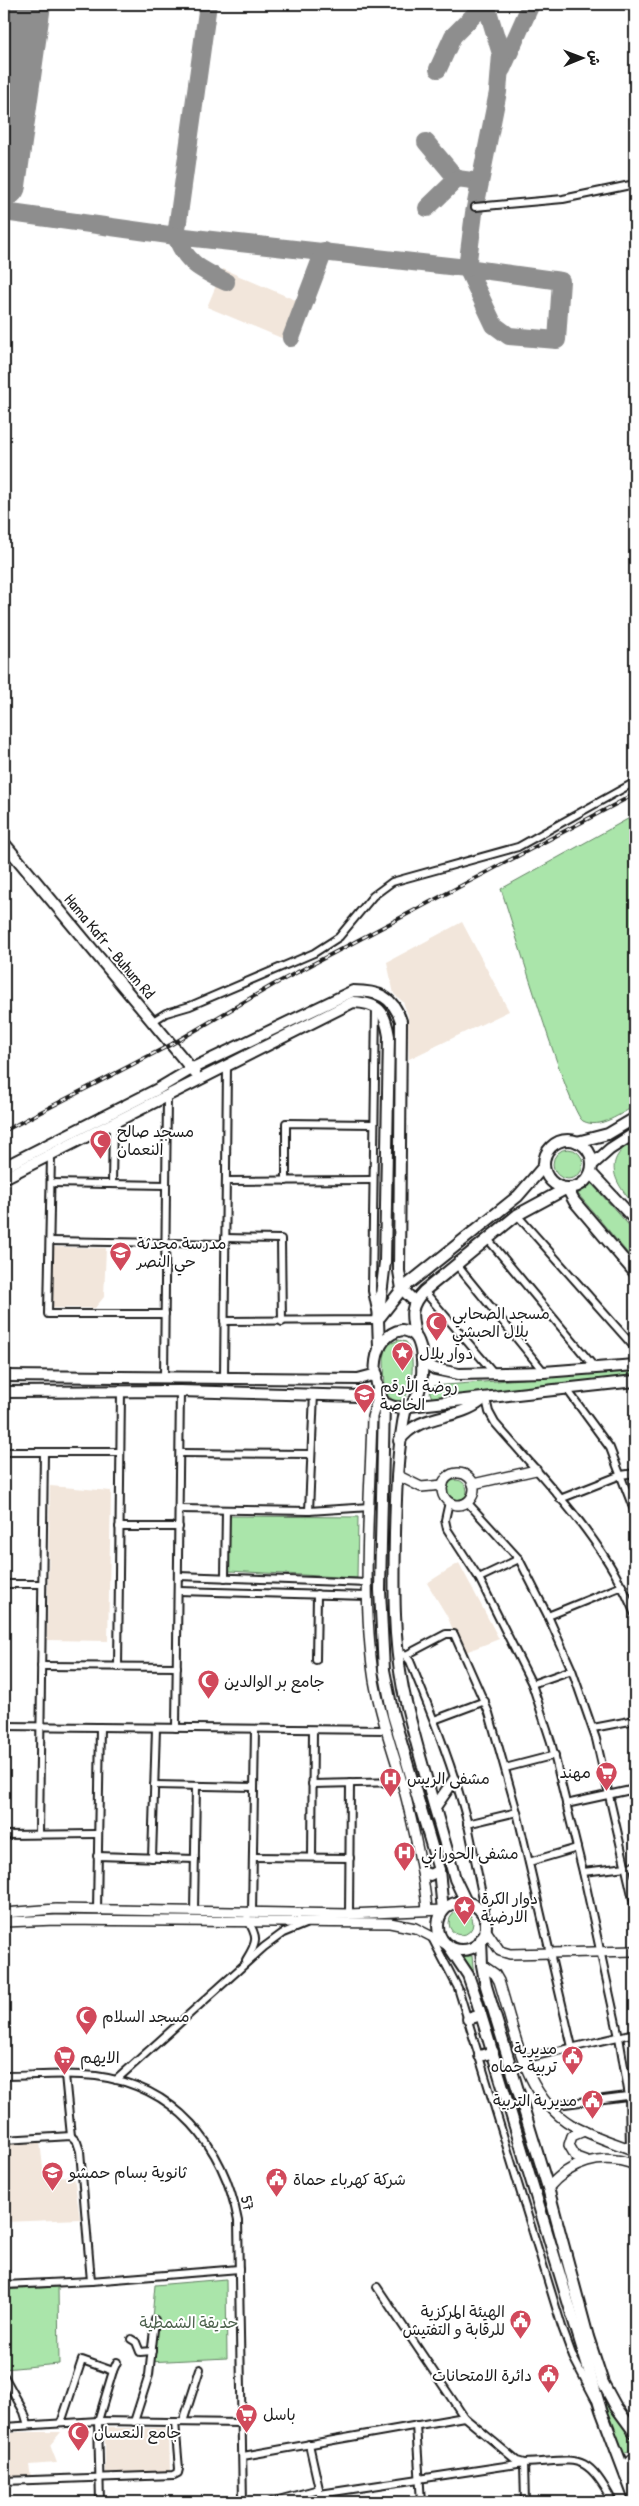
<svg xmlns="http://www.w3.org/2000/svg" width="639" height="2506" viewBox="0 0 639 2506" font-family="'Patrick Hand','Playpen Sans Arabic',sans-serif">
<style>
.built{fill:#f2e6db}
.green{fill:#aae5aa;stroke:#638063}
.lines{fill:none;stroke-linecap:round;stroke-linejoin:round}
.taxiway{stroke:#8e8e8e;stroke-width:18}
.runway{stroke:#8e8e8e;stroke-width:44}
.street-casing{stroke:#1c1c1c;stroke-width:10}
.secondary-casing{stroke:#1c1c1c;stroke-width:12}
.primary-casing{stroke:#1c1c1c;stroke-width:14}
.street{stroke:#fff;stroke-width:6}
.secondary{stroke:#fff;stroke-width:9}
.primary{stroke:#fff;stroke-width:10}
.rail-casing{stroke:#1c1c1c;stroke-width:4}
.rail{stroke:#fff;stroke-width:2;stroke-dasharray:5.5;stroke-linecap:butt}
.labels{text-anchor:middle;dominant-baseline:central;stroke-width:4;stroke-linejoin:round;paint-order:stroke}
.street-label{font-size:16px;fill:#1c1c1c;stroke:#fff}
.poi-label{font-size:16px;fill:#1c1c1c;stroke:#fff;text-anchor:start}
.park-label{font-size:16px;fill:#4e624e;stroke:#fff}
</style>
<rect width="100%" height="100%" fill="#fff"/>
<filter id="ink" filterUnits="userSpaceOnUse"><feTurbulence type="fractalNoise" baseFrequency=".02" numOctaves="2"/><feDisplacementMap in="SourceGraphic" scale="10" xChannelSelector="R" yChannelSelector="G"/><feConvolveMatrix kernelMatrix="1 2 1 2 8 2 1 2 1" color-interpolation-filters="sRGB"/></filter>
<g filter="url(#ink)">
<g class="built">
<polygon points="223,269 307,305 291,342 207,307"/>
<polygon points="462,922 509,1011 409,1059 408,1015 403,1002 394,994 387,962"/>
<polygon points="53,1247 106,1248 104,1297 95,1308 52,1308"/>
<polygon points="50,1486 111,1491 108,1641 47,1640"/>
<polygon points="459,1563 499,1639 463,1653 447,1616 427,1583"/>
<polygon points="40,2141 44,2177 74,2176 80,2219 4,2222 4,2144"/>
<polygon points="105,2428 169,2428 170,2478 105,2476"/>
<polygon points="4,2432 61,2432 50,2445 57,2463 29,2465 31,2478 4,2477"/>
</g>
<g class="green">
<path d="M635,815V1106C621,1113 600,1130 583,1121C569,1114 511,918 501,889Z"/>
<path d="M635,1140V1206C614,1182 601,1160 635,1140Z"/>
<circle cx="568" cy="1164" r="15"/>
<polygon points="591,1183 635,1232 635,1262 578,1194"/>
<path d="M399,1340L406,1342C416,1353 413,1388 404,1399L395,1402L385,1393L384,1358L387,1345Z"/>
<polygon points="635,1370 635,1376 433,1400 430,1393 433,1386"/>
<circle cx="456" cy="1491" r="11"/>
<polygon points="229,1516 358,1517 357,1578 229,1571"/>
<circle cx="461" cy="1923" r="12"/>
<polygon points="461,1956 472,1956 474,1976 537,2190 601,2390 635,2441 635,2446 623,2455 597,2390"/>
<polygon points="226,2279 227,2358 148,2362 155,2285"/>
<polygon points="58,2287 59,2364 4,2369 4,2290"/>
</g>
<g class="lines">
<g class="taxiway">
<polyline points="438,69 453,36 485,4"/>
<polyline points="502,69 531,4"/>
<polyline points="426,142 457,179"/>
<polyline points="427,208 457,179 480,182"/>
<polyline points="4,212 176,236 208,4"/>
<polygon points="467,268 561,281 557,340 509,336 494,325"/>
<path d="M226,282C201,270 185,262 176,236L467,268L474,213L498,92L501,54L486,4"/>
<polyline points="291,338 324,251"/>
</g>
<polyline class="runway" points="4,185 29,4"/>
<defs>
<g id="street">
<polyline points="475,207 563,199 635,184"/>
<polyline points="153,1021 166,1013 190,1006 314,953 339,937 373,896 392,882 518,847 635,782"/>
<polyline points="51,1155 48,1314 165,1314"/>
<polyline points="226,1181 373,1180"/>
<polyline points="286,1181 286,1123 373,1124"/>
<polyline points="51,1183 166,1185"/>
<polyline points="112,1184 113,1124"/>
<polyline points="517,1215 635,1348"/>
<polyline points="225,1238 281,1239 282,1322"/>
<polyline points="487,1238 595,1368"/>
<polyline points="50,1241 225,1244"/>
<polyline points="456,1264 544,1372"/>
<polyline points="424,1291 494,1373"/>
<polyline points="224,1321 378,1320 372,1291 376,1006"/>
<polyline points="164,1377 167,1097"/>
<polyline points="224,1377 227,1066"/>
<polyline points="566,1388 610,1448 635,1513"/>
<path d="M486,1399L489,1412L495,1423C546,1482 606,1541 635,1615"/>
<polyline points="4,1452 120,1452"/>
<polyline points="180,1453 311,1454"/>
<polyline points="560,1499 621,1475 635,1473"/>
<polyline points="449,1502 445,1520 447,1529 479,1578 532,1684 551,1742 583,1872 619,2037 629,2096 630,2149"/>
<polyline points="467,1502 519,1559 548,1616 572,1670 596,1739 635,1908"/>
<polyline points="179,1509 309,1511 370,1507"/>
<polyline points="309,1511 314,1393"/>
<polyline points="119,1527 179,1527"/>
<polyline points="178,1576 368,1583"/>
<polyline points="225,1578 226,1510"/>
<polyline points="479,1578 519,1559"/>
<polyline points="4,1584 42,1584"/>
<polyline points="178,1591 368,1596"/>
<polyline points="548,1616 622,1586"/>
<path d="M404,1654L410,1661C432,1715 454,1769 468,1825C474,1853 479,1881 485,1908V1919"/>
<polyline points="406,1655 446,1634 454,1634 489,1713 517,1812 572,2047"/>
<polyline points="316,1660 317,1594"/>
<polyline points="41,1666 177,1667"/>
<polyline points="118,1667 121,1391"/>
<polyline points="532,1684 572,1670"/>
<polyline points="434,1720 485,1701"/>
<polyline points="4,1726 385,1730"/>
<polyline points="176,1728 180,1391"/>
<polyline points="593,1728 635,1720"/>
<polyline points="505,1768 555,1755"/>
<polyline points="312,1784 402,1782"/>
<polyline points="154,1785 254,1787"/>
<polyline points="566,1804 635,1789"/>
<polyline points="467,1824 517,1812"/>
<polyline points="39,1833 44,1452"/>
<polyline points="4,1835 97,1834"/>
<polyline points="97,1856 195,1859"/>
<polyline points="253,1857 350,1858"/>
<polyline points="312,1857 313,1730"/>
<polyline points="152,1858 156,1728"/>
<polyline points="529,1862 577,1848"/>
<polyline points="583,1872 635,1866"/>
<polyline points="97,1910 100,1727"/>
<polyline points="194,1912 196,1786"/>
<polyline points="349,1914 350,1783"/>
<polyline points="431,1936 458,1988 562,2327 573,2357 595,2399"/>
<path d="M246,1960C258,1941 258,1937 247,1919L248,1914L252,1912L255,1729"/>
<polyline points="523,2059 635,2033"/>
<polyline points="65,2075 71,2136"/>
<path d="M4,2076C34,2076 66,2072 96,2076C175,2086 224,2145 238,2221L243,2502"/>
<polyline points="116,2080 264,1947 283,1933 305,1924"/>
<polyline points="549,2106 635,2095"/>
<polyline points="4,2140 71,2136 77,2142 80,2151 91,2281"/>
<polyline points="4,2285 91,2281 239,2269"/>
<path d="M377,2287L464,2417L517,2461L524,2463C577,2461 585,2449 613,2502"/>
<polyline points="131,2339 136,2342 140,2352 152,2351"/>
<polyline points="4,2376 24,2412 28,2425"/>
<polyline points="134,2422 149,2375 155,2320"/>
<polyline points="183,2422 200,2369"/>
<polyline points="61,2423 82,2360 113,2371 117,2362"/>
<polyline points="416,2425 421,2502"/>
<polyline points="4,2427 98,2421 242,2423"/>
<polyline points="309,2444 322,2502"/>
<polyline points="243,2456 464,2417"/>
<polyline points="4,2481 174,2475 178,2473 179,2469 175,2422"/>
<polyline points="320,2494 524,2463 525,2502"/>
<polyline points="100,2502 98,2421 113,2371"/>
<polyline points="271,2502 319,2489"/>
</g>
<g id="secondary">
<path d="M379,1394L372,1417C370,1503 361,1595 374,1680C380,1715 392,1748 402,1782C413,1824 423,1866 427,1909"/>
<circle cx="458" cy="1489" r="16"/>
<polyline points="397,1475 421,1487 443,1485"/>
<polyline points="473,1484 536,1470"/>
<polyline points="4,1913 56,1909 349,1914 443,1910"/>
<polyline points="4,1922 56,1920 390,1923 415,1928 448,1945"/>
<polyline points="485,1929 500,1951 510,1954 635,1951"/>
<path d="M482,1965L495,1974L499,1981C515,2030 523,2096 572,2125C591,2136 615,2143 635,2151"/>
<polyline points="584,2131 572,2136 569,2145 576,2157 587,2161"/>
<path d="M548,2188C570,2162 602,2152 635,2165"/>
<polyline points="625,2475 629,2462 635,2456"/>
</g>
<g id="primary">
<polyline points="4,843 195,1073"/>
<circle cx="568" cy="1164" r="24"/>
<polyline points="577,1142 608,1134 635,1118"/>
<polyline points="592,1165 610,1149 635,1133"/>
<path d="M4,1167L156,1090L193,1068L353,991C378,991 393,996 401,1021L399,1271L402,1289L414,1301"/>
<polyline points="591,1173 635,1220"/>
<path d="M4,1178L353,1002C379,1003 385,1011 389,1036L385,1262L378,1320L379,1347"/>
<polyline points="380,1317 402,1289 518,1196 544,1166"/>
<path d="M402,1330C407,1331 412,1332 415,1336C426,1348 425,1396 410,1405C403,1410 392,1407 384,1403C371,1381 370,1336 402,1330Z"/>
<path d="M415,1335C411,1316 409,1306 424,1291L517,1215L567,1188L574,1201L635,1273"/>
<polyline points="422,1361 435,1369 459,1374 544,1372 635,1365"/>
<polyline points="4,1376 358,1379 377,1374"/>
<polyline points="4,1392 180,1391 360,1396 379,1394"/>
<polyline points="384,1403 380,1590 384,1670 393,1715 439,1870 443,1910"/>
<polyline points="410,1406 635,1381"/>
<path d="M406,1407C397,1449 396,1491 395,1534C394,1586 393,1638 403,1689C417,1753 438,1816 455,1879L466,1902"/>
<path d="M399,1441C420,1412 456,1421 481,1401"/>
<polyline points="435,1807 454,1780"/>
<polyline points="423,1872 430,1875 439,1870"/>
<circle cx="462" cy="1926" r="24"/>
<polyline points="481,1939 482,1965 486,1986 548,2188 588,2337 603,2383 616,2407 635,2433"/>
<polyline points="448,1945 468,1975 475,1995 601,2410 635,2500"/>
<polyline points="468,2019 481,2015"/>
<polyline points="480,2056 493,2052"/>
</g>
</defs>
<use href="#street" class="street-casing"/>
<use href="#secondary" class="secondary-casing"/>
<use href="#primary" class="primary-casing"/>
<use href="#street" class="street"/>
<use href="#secondary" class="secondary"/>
<use href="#primary" class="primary"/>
<defs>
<polyline id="rail" points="4,1131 172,1044 273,985 635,794"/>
</defs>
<use href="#rail" class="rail-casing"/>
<use href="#rail" class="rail"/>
</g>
</g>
<defs>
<symbol id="mosque-pin" viewBox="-11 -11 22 30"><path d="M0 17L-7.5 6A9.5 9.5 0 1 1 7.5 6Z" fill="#d1495b" stroke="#fff"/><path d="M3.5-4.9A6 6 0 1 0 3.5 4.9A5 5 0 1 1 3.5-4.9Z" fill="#fff"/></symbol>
<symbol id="school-pin" viewBox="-11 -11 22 30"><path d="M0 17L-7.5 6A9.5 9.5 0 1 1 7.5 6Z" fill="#d1495b" stroke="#fff"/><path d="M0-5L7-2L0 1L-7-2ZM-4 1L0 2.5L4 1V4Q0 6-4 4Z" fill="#fff"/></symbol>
<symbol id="sight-pin" viewBox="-11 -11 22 30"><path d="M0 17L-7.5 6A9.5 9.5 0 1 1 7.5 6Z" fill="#d1495b" stroke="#fff"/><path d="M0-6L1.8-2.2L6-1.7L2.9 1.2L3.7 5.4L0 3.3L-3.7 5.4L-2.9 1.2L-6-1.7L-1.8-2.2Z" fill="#fff"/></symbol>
<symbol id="supermarket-pin" viewBox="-11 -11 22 30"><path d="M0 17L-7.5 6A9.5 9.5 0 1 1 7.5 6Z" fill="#d1495b" stroke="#fff"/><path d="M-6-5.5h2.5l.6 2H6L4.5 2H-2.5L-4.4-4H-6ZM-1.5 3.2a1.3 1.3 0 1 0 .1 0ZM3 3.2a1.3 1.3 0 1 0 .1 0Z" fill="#fff"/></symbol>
<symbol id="hospital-pin" viewBox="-11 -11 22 30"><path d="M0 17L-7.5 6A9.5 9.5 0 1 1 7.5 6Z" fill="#d1495b" stroke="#fff"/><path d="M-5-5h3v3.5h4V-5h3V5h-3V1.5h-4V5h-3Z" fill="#fff"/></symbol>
<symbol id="civic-pin" viewBox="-11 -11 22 30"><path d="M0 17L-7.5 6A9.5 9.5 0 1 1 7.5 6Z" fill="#d1495b" stroke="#fff"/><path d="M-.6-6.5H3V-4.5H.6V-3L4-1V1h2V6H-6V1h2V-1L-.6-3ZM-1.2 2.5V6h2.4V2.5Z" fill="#fff"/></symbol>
</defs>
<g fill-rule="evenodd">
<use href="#mosque-pin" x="88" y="1128" width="25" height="34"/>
<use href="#school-pin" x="108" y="1240" width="25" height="34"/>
<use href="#mosque-pin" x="424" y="1310" width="25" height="34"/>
<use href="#sight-pin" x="390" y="1340" width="25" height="34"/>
<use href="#school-pin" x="352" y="1382" width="25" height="34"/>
<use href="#mosque-pin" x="196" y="1668" width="25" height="34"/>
<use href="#supermarket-pin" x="594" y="1760" width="25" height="34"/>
<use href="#hospital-pin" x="378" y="1766" width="25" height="34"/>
<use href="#hospital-pin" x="392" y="1840" width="25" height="34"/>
<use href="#sight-pin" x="452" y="1894" width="25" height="34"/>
<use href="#mosque-pin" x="74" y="2004" width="25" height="34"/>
<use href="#supermarket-pin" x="52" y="2044" width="25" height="34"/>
<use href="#civic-pin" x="560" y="2044" width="25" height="34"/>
<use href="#civic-pin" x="580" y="2088" width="25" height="34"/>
<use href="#school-pin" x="40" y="2160" width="25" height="34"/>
<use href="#civic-pin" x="264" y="2166" width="25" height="34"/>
<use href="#civic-pin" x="508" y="2308" width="25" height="34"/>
<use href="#civic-pin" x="536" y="2362" width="25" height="34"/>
<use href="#supermarket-pin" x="234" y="2402" width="25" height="34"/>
<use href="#mosque-pin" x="66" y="2420" width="25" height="34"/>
</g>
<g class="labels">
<g class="street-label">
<text transform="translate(110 946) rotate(50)">Hama Kafr - Buhum Rd</text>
<text transform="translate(248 2203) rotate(77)">57</text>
</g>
<g class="poi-label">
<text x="117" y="1131">مسجد صالح<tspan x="117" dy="18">النعمان</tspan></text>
<text x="137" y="1243">مدرسة محدثة<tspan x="137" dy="18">حي النصر</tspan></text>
<text x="452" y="1313">مسجد الصحابي<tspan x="452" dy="18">بلال الحبشي</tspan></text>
<text x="419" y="1353">دوار بلال</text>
<text x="380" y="1386">روضة الأرقم<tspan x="380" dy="18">الخاصة</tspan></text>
<text x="224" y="1681">جامع بر الوالدين</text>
<text x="591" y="1772" text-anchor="end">مهند</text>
<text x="407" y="1778">مشفى الريس</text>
<text x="421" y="1853">مشفى الحوراني</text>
<text x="481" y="1898">دوار الكرة<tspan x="481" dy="18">الارضية</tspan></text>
<text x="102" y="2016">مسجد السلام</text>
<text x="557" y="2048" text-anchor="end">مديرية<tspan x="557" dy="18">تربية حماه</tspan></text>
<text x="80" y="2057">الايهم</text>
<text x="577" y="2100" text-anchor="end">مديرية التربية</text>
<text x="69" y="2172">ثانوية بسام حمشو</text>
<text x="293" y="2179">شركة كهرباء حماة</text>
<text x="505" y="2311" text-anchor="end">الهيئة المركزية<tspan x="505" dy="18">للرقابة و التفتيش</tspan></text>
<text x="532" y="2375" text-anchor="end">دائرة الامتحانات</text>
<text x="263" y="2414">باسل</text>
<text x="94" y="2432">جامع النعسان</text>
</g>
<g class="park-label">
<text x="189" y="2322">حديقة الشمطية</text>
</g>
</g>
<rect width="639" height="2506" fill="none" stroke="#fff" stroke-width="20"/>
<rect x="10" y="10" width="619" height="2486" fill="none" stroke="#1c1c1c" stroke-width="2" filter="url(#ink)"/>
<g transform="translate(582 58) rotate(89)" stroke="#ffffff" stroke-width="4" paint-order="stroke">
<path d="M0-4L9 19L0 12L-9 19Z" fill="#1c1c1c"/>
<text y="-8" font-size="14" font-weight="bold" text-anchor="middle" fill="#1c1c1c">ش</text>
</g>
</svg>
